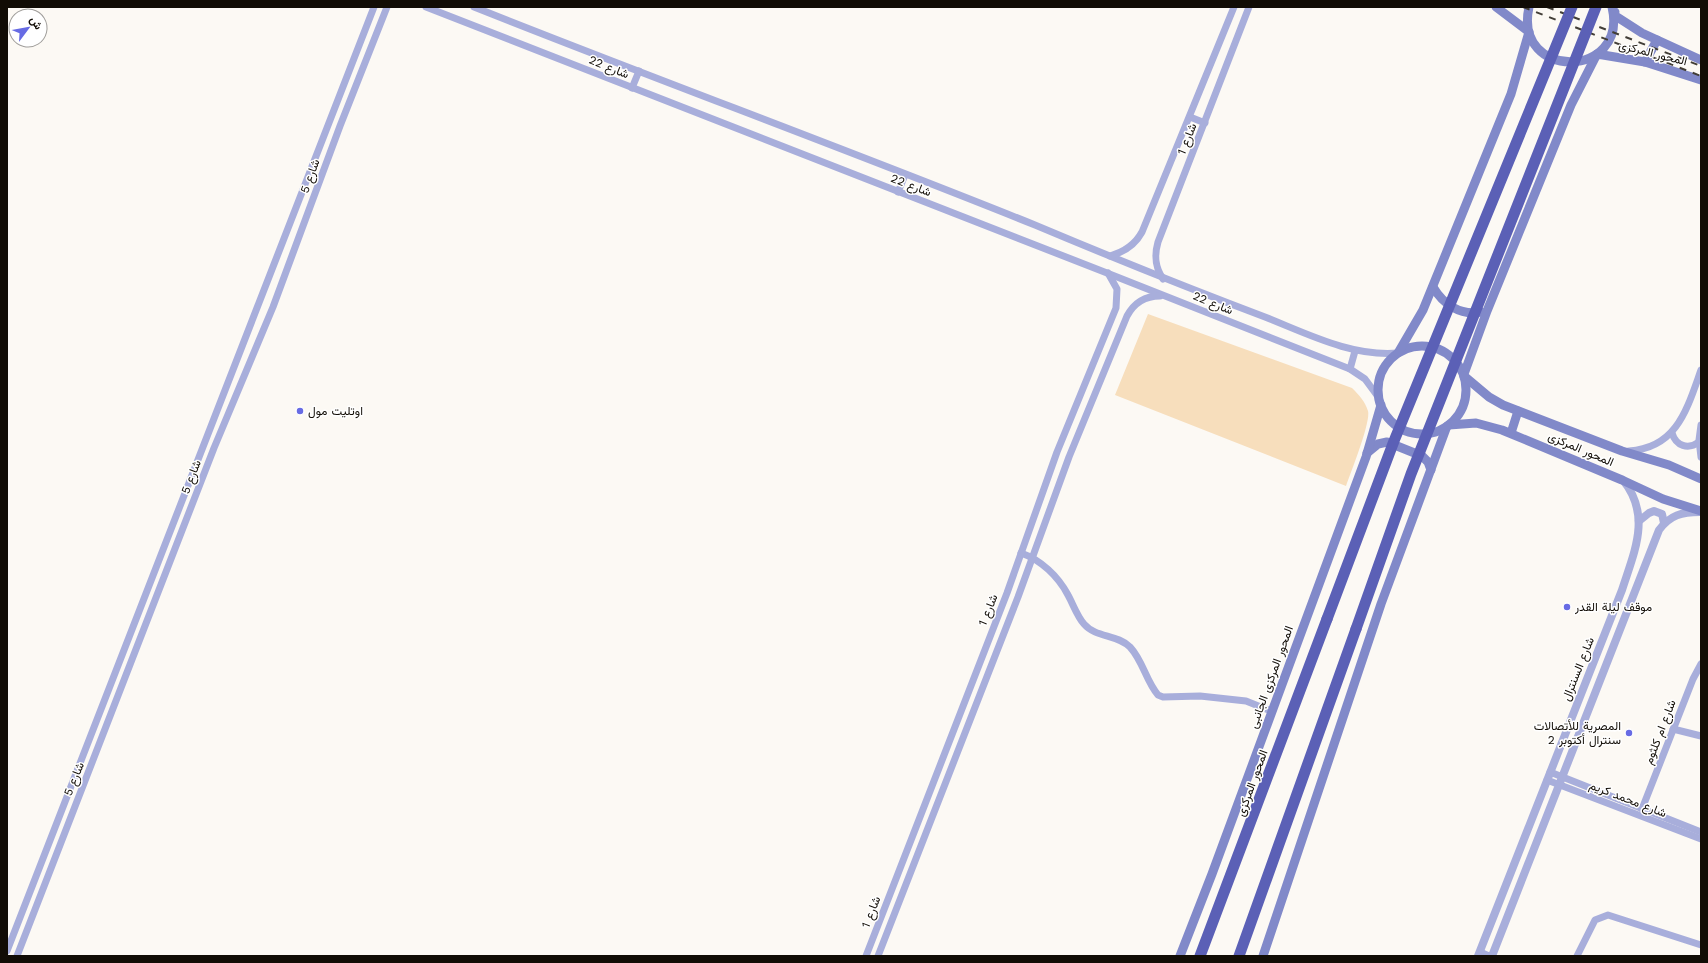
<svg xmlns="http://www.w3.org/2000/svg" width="1708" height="963" viewBox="0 0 1708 963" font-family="'Work Sans',Vazirmatn,sans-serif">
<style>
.green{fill:#f7debc}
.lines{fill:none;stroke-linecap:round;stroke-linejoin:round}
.minor{stroke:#a8aedb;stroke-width:7}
.tertiary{stroke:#a8aedb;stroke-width:8}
.secondary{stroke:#8189c9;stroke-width:9}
.trunk{stroke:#5b60b6;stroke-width:11}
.rail{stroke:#423e37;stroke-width:2;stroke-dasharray:7 7;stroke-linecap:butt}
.trunk-bridge{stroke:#5b60b6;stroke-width:11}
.poi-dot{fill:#676be4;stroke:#fff;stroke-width:1.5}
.labels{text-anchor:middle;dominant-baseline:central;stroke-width:3;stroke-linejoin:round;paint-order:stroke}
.street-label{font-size:12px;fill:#110c05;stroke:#fff}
.poi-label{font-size:12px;fill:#110c05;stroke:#fff;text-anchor:start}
</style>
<rect width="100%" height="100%" fill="#fcf9f4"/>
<path class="green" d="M1148,314L1352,388C1359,395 1365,401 1368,411C1371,422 1351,472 1346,486L1115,395Z"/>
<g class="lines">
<g class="minor">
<polyline points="426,7 1107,273 1350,369 1365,379 1379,398"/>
<path d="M474,7C660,81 849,150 1035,225C1111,257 1188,288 1265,317C1308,334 1352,357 1398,353"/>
<polyline points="632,88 639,71"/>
<polyline points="1190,117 1205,123"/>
<polyline points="898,192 905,175"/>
<path d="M1110,256C1124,252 1135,245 1142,232L1234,7"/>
<path d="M1163,279C1155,267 1154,256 1158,242L1249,7"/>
<polyline points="1350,369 1355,351"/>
<polyline points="1701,425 1699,440 1701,457"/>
<path d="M1672,433C1676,446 1688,450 1699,442"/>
<path d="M1629,451C1677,448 1687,409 1701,370"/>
<path d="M1021,553C1041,560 1058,576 1068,595C1073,604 1077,616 1084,624C1096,638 1117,634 1130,647C1143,661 1146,681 1158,695L1163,697L1200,696L1246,701L1271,711"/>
<polyline points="1673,729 1701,736"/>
<polyline points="1550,772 1701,832"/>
<polyline points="1547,780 1701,839"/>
<polyline points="1642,809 1693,679 1701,664"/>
<polyline points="7,951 374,7"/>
<polyline points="1480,952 1489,956"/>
<polyline points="17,956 214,448 273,307 340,126 387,7"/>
<polyline points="866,956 1007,593 1057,452 1116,308 1117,289 1108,273"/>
<path d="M878,956L1018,597L1069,457L1127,316C1134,303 1145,296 1160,296"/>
<polyline points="1577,956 1595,920 1608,915 1701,945"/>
</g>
<g class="tertiary">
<polyline points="1639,521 1649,513 1654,511 1662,514 1664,523"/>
<path d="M1478,956L1622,590C1634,552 1652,516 1623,480"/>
<path d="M1492,956L1659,530C1670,515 1682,512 1700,512"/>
</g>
<g class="secondary">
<path d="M1529,7C1513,81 1629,79 1612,7"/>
<polyline points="1615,12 1614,15 1642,33 1701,60"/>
<polyline points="1645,62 1657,40"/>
<path d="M1433,287C1443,304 1460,316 1481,312"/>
<circle cx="1422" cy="390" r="44"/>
<polyline points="1398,353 1423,310 1511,94 1529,32 1496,7"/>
<polyline points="1464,374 1487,311 1571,105 1597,54 1645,62 1701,80"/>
<polyline points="1464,376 1489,397 1503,405 1622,451 1669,465 1701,479"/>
<polyline points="1449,425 1476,423 1502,430 1622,480 1663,499 1701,511"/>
<polyline points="1511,433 1518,411"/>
<polyline points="1367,453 1378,444 1387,442 1422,456 1428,462 1431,470"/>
<polyline points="1180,956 1212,874 1366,457 1381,405"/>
<polyline points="1263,956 1381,604 1447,426"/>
</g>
<g class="trunk">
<polyline points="1200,956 1327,619"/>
<polyline points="1239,956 1356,629"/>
</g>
<g class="rail">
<polyline points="1523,7 1701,76"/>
<polyline points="1547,7 1701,66"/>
</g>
<g class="trunk-bridge">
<polyline points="1327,619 1394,441 1572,7"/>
<polyline points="1356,629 1411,474 1596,7"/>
</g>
</g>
<g class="poi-dot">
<circle cx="300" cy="411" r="4"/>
<circle cx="1567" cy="607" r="4"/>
<circle cx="1629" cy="733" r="4"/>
</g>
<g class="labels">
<g class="street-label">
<text transform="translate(1653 53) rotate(14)">المحور المركزى</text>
<text transform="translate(609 67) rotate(22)">شارع 22</text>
<text transform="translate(1187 139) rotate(-68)">شارع 1</text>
<text transform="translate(310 176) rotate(-70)">شارع 5</text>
<text transform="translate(911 185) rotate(21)">شارع 22</text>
<text transform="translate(1213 303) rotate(22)">شارع 22</text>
<text transform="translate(1581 449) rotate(23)">المحور المركزى</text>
<text transform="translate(191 477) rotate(-69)">شارع 5</text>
<text transform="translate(988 610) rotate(-68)">شارع 1</text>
<text transform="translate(1578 669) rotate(-68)">شارع السنترال</text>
<text transform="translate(1271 677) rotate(-70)">المحور المركزى الجانبى</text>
<text transform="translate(1660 732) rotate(-69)">شارع ام كلثوم</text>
<text transform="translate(74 779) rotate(-68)">شارع 5</text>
<text transform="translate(1252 783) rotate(-70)">المحور المركزى</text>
<text transform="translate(1628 799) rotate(21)">شارع محمد كريم</text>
<text transform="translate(871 912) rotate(-69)">شارع 1</text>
</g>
<g class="poi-label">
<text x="308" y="411">اوتليت مول</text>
<text x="1575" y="607">موقف ليلة القدر</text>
<text x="1621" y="726" text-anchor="end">المصرية للأتصالات<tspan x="1621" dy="14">سنترال أكتوبر 2</tspan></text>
</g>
</g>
<rect width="1708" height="963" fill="none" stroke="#110c05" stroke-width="16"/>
<g transform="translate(28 28) rotate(58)"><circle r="19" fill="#ffffff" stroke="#a09e9b"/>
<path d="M0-3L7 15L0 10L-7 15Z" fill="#676be4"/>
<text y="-6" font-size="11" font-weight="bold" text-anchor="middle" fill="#110c05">ش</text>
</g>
</svg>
